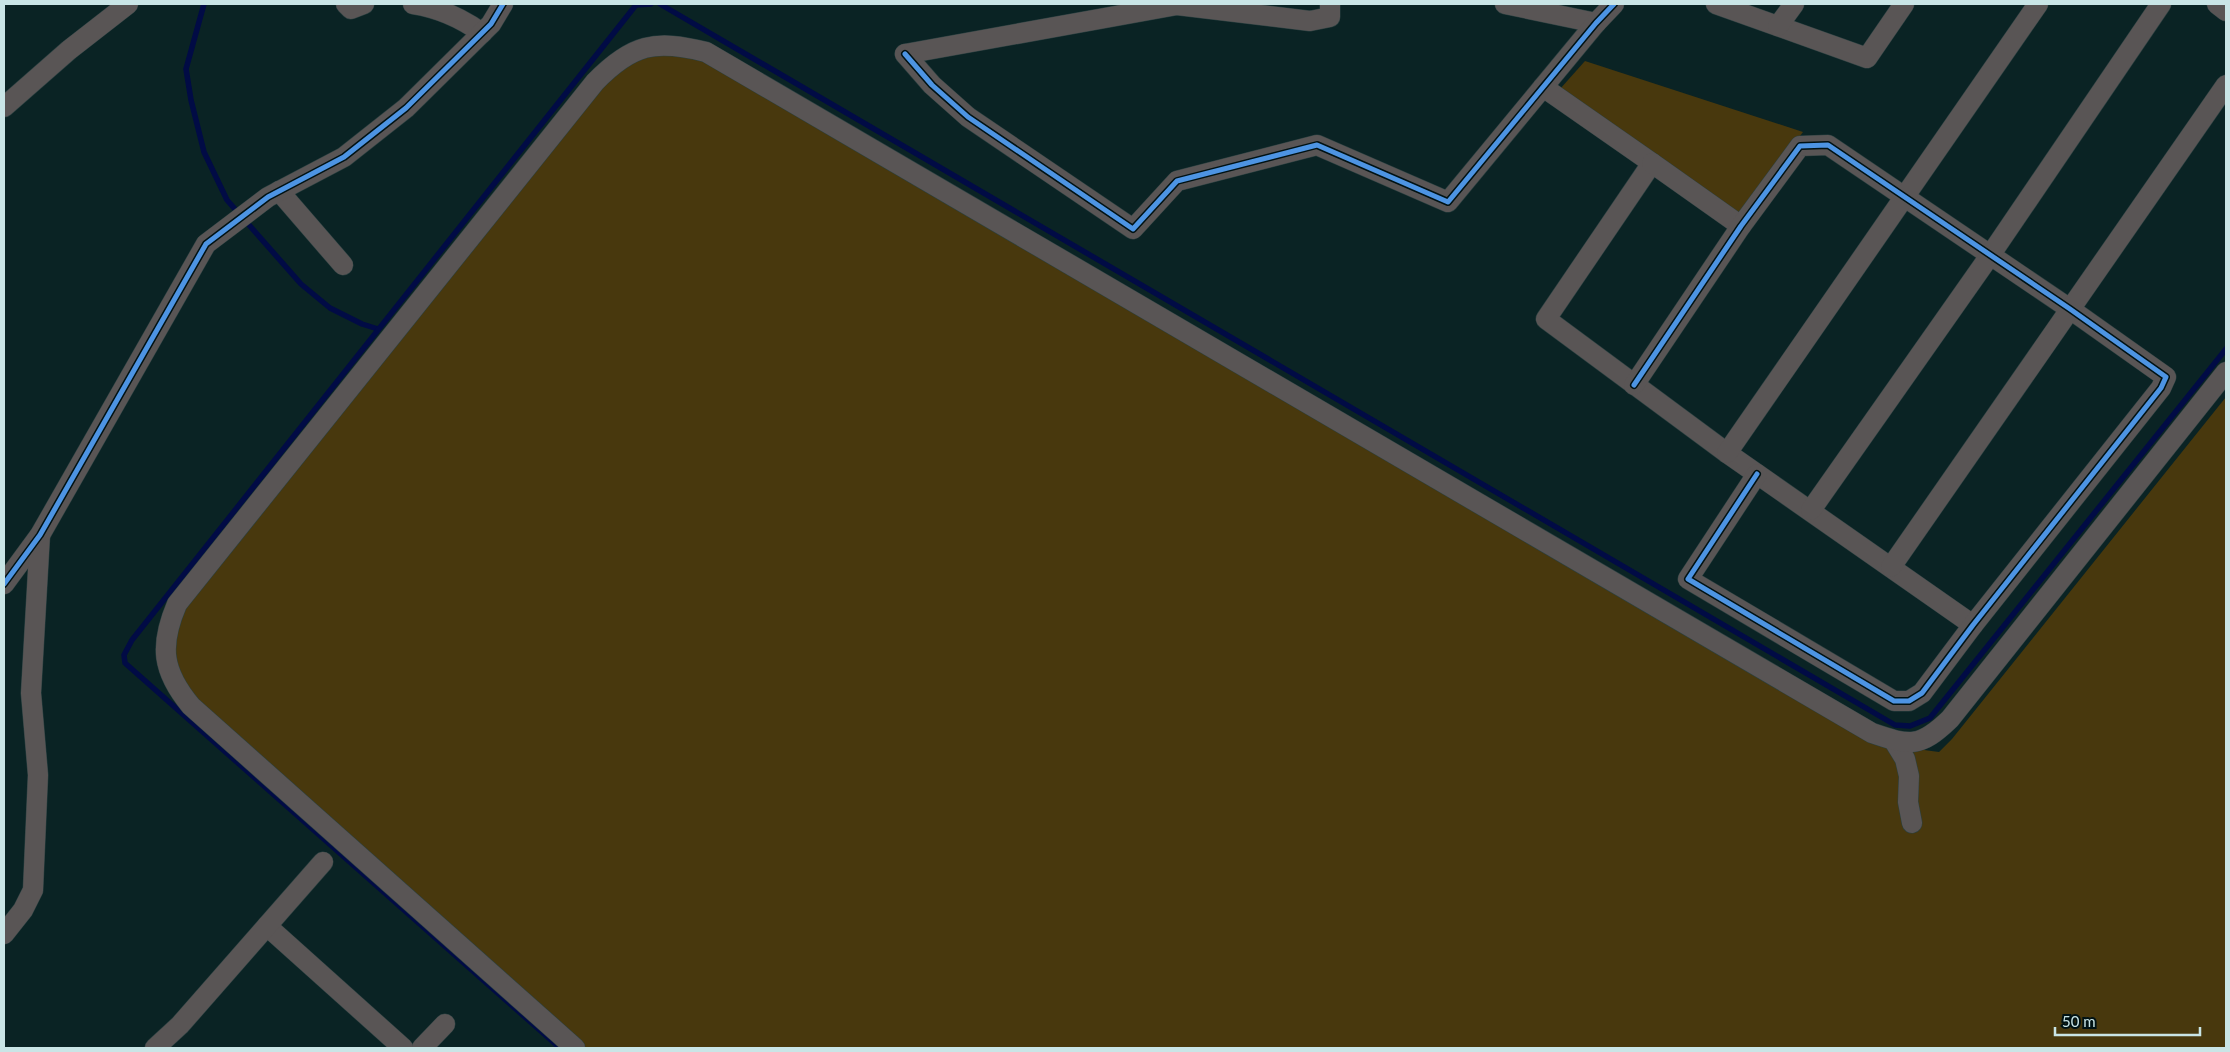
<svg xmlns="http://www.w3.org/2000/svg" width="2230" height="1052" viewBox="0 0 2230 1052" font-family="Lato,sans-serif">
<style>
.green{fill:#48380d}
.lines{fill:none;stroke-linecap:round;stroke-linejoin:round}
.stream{stroke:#010b45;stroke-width:5.5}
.minor-casing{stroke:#2b4041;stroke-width:21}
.minor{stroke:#595555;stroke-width:20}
.cycleway-casing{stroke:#001214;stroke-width:8}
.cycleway{stroke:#4d94e3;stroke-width:5}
</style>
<rect width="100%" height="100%" fill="#0a2324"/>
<g class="green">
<polygon points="651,53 688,53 1893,751 1924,750 1939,752 1952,739 2226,397 2226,1048 585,1048 194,702 174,667 176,619 614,71"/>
<polygon points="1585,61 1803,132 1740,215 1560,89"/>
</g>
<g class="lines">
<g class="stream">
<polyline points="204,4 186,69 191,100 204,152 227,200 301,284 330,308 362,324 378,329"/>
<polyline points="660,4 1895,725 1910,726 1930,718 2226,349"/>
<polyline points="560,1048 125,663 124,655 132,640 636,5 651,4"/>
</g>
<defs>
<g id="minor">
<polyline points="346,4 351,9 364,4"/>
<path d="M413,4C439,8 460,17 482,33"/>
<polyline points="1505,4 1596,23"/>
<polyline points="1716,4 1867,58 1904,4"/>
<polyline points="2217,4 2226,11"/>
<polyline points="1778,26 1794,4"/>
<polyline points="905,54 932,85 968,117 1133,229 1177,181 1317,145 1448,202 1596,23 1614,4"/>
<polyline points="905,54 1177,5 1310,21 1330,17 1330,4"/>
<polyline points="1543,87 1652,163 1546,319 1727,453 1973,625"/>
<polyline points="4,107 69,50 128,4"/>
<polyline points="1652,163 1741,226"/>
<polyline points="279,191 343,265"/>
<polyline points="1634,385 1741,226 1800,146 1828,145 2070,309 2166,377 2161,388 1973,625 1922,693 1909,701 1894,701 1688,579 1757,474"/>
<polyline points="1727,453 2038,4"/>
<polyline points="1811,510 1991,254 2161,4"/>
<polyline points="1891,567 2226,85"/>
<polyline points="4,584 40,535 206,244 268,197 344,157 406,108 491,24 503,4"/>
<polyline points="1894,741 1905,759 1909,776 1908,802 1912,823"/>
<polyline points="267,926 403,1048"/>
<polyline points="4,934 23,910 33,890 38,775 31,693 40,535"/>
<polyline points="155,1048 180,1025 323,862"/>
<polyline points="422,1048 445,1024"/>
<path d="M575,1048L191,706C162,671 159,646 177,604L595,82C632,44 655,39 706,52L1872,733C1910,746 1920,748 1950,719L2226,372"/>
</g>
</defs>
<use href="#minor" class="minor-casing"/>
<use href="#minor" class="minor"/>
<defs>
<g id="cycleway">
<polyline points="905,54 932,85 968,117 1133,229 1177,181 1317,145 1448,202 1596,23 1614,4"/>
<polyline points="1634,385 1741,226 1800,146 1828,145 2070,309 2166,377 2161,388 1973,625 1922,693 1909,701 1894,701 1688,579 1757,474"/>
<polyline points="4,584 40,535 206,244 268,197 344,157 406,108 491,24 503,4"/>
</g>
</defs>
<use href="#cycleway" class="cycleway-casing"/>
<use href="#cycleway" class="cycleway"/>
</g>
<rect width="2230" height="1052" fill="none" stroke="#c9e5e6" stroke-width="10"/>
<path d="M2055 1027v8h145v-8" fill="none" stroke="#c9e5e6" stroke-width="2.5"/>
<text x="2062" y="1027" font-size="15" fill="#c9e5e6" stroke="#001214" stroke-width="4" paint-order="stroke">50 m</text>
</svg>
